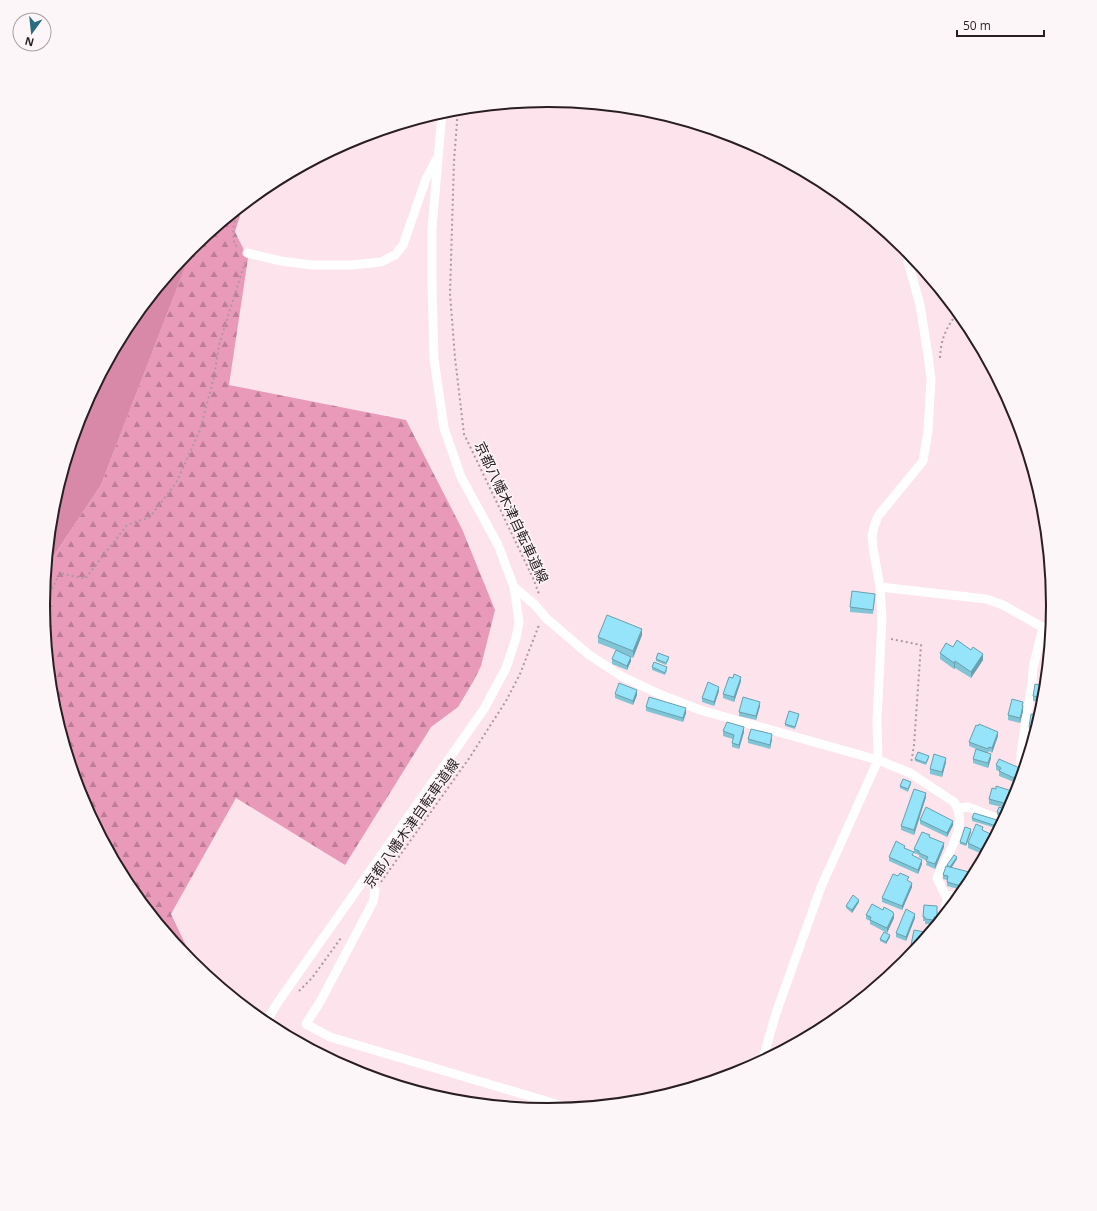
<svg xmlns="http://www.w3.org/2000/svg" width="1097" height="1211" viewBox="0 0 1097 1211" font-family="'Open Sans','Noto Sans JP',sans-serif">
<style>
.forest{fill:url(#forest-firs)}
.water{fill:#d889a8}
.lines{fill:none;stroke-linecap:round;stroke-linejoin:round}
.path{stroke:#ad989f;stroke-width:2;stroke-dasharray:2 3;stroke-linecap:butt}
.service{stroke:#fff;stroke-width:4.5}
.minor{stroke:#fff;stroke-width:9}
.wall{fill:#80c4d6}
.shaded-wall{fill:#68a0ae}
.building{fill:#95e4f9;stroke:#68a0ae}
.labels{text-anchor:middle;dominant-baseline:central;stroke-width:3;stroke-linejoin:round;paint-order:stroke}
.street-label{font-size:14px;fill:#291e22;stroke:#fdf6f8}
.rim{fill:none;stroke:#291e22;stroke-width:2}
</style>
<defs>
<pattern id="forest-firs" width="22" height="20" patternUnits="userSpaceOnUse"><rect width="22" height="20" fill="#ea9ab9"/><path d="M5 1l3.5 6h-7zM16 11l3.5 6h-7z" fill="#be7d96"/></pattern>
</defs>
<rect width="100%" height="100%" fill="#fde3ec"/>
<polygon class="forest" points="243,206 235,232 248,258 229,385 406,420 462,529 495,610 481,666 473,682 458,707 431,727 345,865 236,798 171,914 196,967 191,963 128,886 81,799 53,704 43,605 47,566 101,485 193,246"/>
<polygon class="water" points="190,250 187,262 101,485 47,566 53,507 82,412 128,324"/>
<g class="lines">
<g class="path">
<polyline points="458,109 454,161 450,294 455,358 464,434 533,578 539,594"/>
<polyline points="237,211 233,230 234,244 239,248"/>
<path d="M940,358C941,338 946,328 958,312"/>
<polyline points="43,607 60,573 85,579 127,525 150,517 176,483 200,430 214,377 219,345 245,262"/>
<polyline points="891,639 921,645 914,745 911,764"/>
<polyline points="381,882 470,757 506,701 520,674 539,625"/>
<polyline points="299,991 312,978 341,938"/>
<polyline points="369,1077 470,1103"/>
</g>
<polyline class="service" points="942,919 945,895"/>
<g class="minor">
<path d="M442,112L432,229V285L434,359L444,428L461,477L498,545L514,587L535,605L547,619L588,654L621,676L659,694L700,710L878,760L910,773L954,802C970,824 946,857 937,878L945,895L960,897"/>
<polyline points="247,253 281,261 312,265 352,265 381,262 395,255 403,245 426,179 436,160"/>
<polyline points="880,587 986,599 1003,605 1051,632"/>
<polyline points="1025,768 1021,766 1021,753 1032,683 1033,668 1043,627"/>
<polyline points="958,808 968,807 1004,821"/>
<polyline points="375,890 373,902 320,1002 306,1024 330,1037 573,1109"/>
<polyline points="265,1024 278,1002 484,709 506,668 516,638 519,622 514,587"/>
<polyline points="762,1062 776,1013 821,887 878,760 877,720 882,618 880,587 873,548 872,536 874,527 878,516 923,461 928,431 931,379 928,355 920,305 904,247"/>
</g>
</g>
<g class="wall">
<polygon points="875,598 873,614 850,612 850,607"/>
<polygon points="642,635 633,658 625,654 631,661 627,670 612,664 612,659 616,650 598,643 598,637"/>
<polygon points="953,647 971,650 983,660 971,678 955,668 954,669 940,659 940,653"/>
<polygon points="656,659 669,659 666,665 656,661"/>
<polygon points="652,667 667,670 665,675 652,670"/>
<polygon points="741,681 734,702 723,698 723,694"/>
<polygon points="1046,690 1044,702 1033,701 1033,696"/>
<polygon points="719,691 714,706 702,702 702,698"/>
<polygon points="615,694 637,695 633,705 615,698"/>
<polygon points="760,706 756,720 739,716 739,712"/>
<polygon points="646,707 686,713 683,722 646,711"/>
<polygon points="1023,711 1020,723 1008,720 1008,715"/>
<polygon points="799,716 795,729 785,726 785,724"/>
<polygon points="1034,718 1033,724 1038,725 1031,747 1031,743 1032,732 1029,731 1029,727"/>
<polygon points="723,731 744,732 739,749 732,747 732,743 733,739 723,736"/>
<polygon points="998,736 992,753 989,751 988,753 991,758 988,768 973,763 973,759 981,751 969,746 969,742"/>
<polygon points="748,739 772,739 770,749 748,743"/>
<polygon points="929,758 926,765 915,761 915,759"/>
<polygon points="946,762 942,777 930,774 930,769"/>
<polygon points="996,765 1024,770 1021,782 1015,780 1014,782 999,776 999,771 996,770"/>
<polygon points="911,784 908,792 900,788 900,786"/>
<polygon points="1015,796 1012,806 1010,809 989,804 989,799"/>
<polygon points="926,797 914,835 901,830 901,826"/>
<polygon points="997,812 1009,812 1006,818 997,815"/>
<polygon points="972,818 997,822 996,828 972,821"/>
<polygon points="920,820 953,825 947,837 920,824"/>
<polygon points="983,831 995,837 985,855 968,848 968,843"/>
<polygon points="971,832 966,846 960,844 960,842"/>
<polygon points="930,837 944,847 935,869 926,865 927,861 919,857 919,855 914,853 914,849"/>
<polygon points="905,848 922,864 918,874 889,861 889,857"/>
<polygon points="957,859 951,868 973,878 969,887 965,891 947,886 947,880 943,879 943,875 947,865"/>
<polygon points="909,881 912,887 902,910 882,902 882,898"/>
<polygon points="859,902 852,913 846,908 846,906"/>
<polygon points="924,905 937,911 937,921 934,921 934,924 925,924 925,921 923,921"/>
<polygon points="883,910 893,913 894,918 887,933 870,924 870,921 866,919 866,915"/>
<polygon points="915,918 906,941 896,937 896,933"/>
<polygon points="930,933 916,951 911,950 911,945"/>
<polygon points="890,937 886,944 880,941 880,939"/>
</g>
<g class="shaded-wall">
<polygon points="642,629 642,635 633,658 633,651"/>
<polygon points="983,654 983,660 971,678 971,672"/>
<polygon points="631,657 631,661 627,670 627,666"/>
<polygon points="955,661 955,668 954,669 954,663"/>
<polygon points="741,677 741,681 734,702 734,697"/>
<polygon points="719,687 719,691 714,706 714,702"/>
<polygon points="637,690 637,695 633,705 633,701"/>
<polygon points="760,702 760,706 756,720 756,716"/>
<polygon points="1023,706 1023,711 1020,723 1020,718"/>
<polygon points="686,708 686,713 683,722 683,718"/>
<polygon points="744,727 744,732 739,749 739,745"/>
<polygon points="998,732 998,736 992,753 992,748"/>
<polygon points="772,734 772,739 770,749 770,745"/>
<polygon points="991,754 991,758 988,768 988,763"/>
<polygon points="946,758 946,762 942,777 942,772"/>
<polygon points="1015,792 1015,796 1011,808 1011,805"/>
<polygon points="926,793 926,797 914,835 914,830"/>
<polygon points="953,821 953,825 947,837 947,833"/>
<polygon points="971,829 971,832 966,846 966,844"/>
<polygon points="944,843 944,847 935,869 935,864"/>
<polygon points="957,857 957,859 950,870 950,867"/>
<polygon points="922,860 922,864 918,874 918,870"/>
<polygon points="912,883 912,887 902,910 902,906"/>
<polygon points="859,900 859,902 852,913 852,910"/>
<polygon points="893,912 893,916 894,914 894,918 887,933 887,928"/>
<polygon points="915,914 915,918 906,941 906,937"/>
<polygon points="890,935 890,937 886,944 886,942"/>
</g>
<g class="building">
<polygon points="852,591 875,594 873,610 850,607"/>
<polygon points="607,615 642,629 633,651 598,637"/>
<polygon points="957,640 971,650 973,647 983,654 971,672 955,661 954,663 940,653 946,643 953,647"/>
<polygon points="616,650 631,657 627,666 612,659"/>
<polygon points="658,653 669,657 666,663 656,659"/>
<polygon points="654,662 667,667 665,673 652,667"/>
<polygon points="734,674 741,677 734,697 723,694 729,677 733,678"/>
<polygon points="708,682 719,687 714,702 702,698"/>
<polygon points="619,683 637,690 633,701 615,694"/>
<polygon points="1035,684 1045,686 1045,690 1046,690 1045,698 1033,696"/>
<polygon points="649,697 686,708 683,718 646,707"/>
<polygon points="743,697 760,702 756,716 739,712"/>
<polygon points="1012,699 1023,702 1022,706 1023,706 1020,718 1008,715"/>
<polygon points="789,711 799,714 795,727 785,724"/>
<polygon points="1031,714 1034,714 1033,724 1038,725 1032,743 1031,743 1033,728 1029,727"/>
<polygon points="727,722 744,727 739,745 732,743 734,735 723,731"/>
<polygon points="979,724 998,732 992,748 989,747 988,749 969,742 976,725 978,726"/>
<polygon points="751,729 772,734 770,745 748,739"/>
<polygon points="976,749 991,754 988,763 973,759"/>
<polygon points="918,752 929,756 926,763 915,759"/>
<polygon points="934,754 946,758 942,772 930,769"/>
<polygon points="999,759 1024,770 1021,778 1015,776 1014,778 999,771 1001,768 996,765"/>
<polygon points="903,779 911,782 908,789 900,786"/>
<polygon points="996,786 1015,792 1011,805 989,799 992,788 996,789"/>
<polygon points="914,789 926,793 914,830 901,826"/>
<polygon points="926,807 953,821 947,833 920,820"/>
<polygon points="999,807 1009,810 1006,816 997,812"/>
<polygon points="974,813 997,820 996,826 972,818"/>
<polygon points="976,824 983,827 982,830 995,836 987,852 968,843"/>
<polygon points="965,827 971,829 966,844 960,842"/>
<polygon points="922,832 930,835 929,837 944,843 935,864 926,861 928,857 919,853 919,851 914,849"/>
<polygon points="896,841 905,846 904,848 914,852 912,855 922,860 918,870 889,857"/>
<polygon points="954,855 957,857 950,867 947,865"/>
<polygon points="983,857 984,857 981,864 980,864"/>
<polygon points="946,866 973,873 971,882 968,888 947,882 948,876 943,875"/>
<polygon points="900,873 909,877 907,880 912,883 902,906 882,898 893,874 898,876"/>
<polygon points="853,895 859,900 852,910 846,906"/>
<polygon points="872,904 883,910 884,907 893,912 893,913 894,914 887,928 870,920 871,917 866,915"/>
<polygon points="947,904 954,904 946,914"/>
<polygon points="924,905 937,906 937,917 934,917 934,920 925,919 925,917 923,917"/>
<polygon points="906,909 915,914 906,937 896,933"/>
<polygon points="914,930 930,933 919,947 911,945"/>
<polygon points="884,932 890,935 886,942 880,939"/>
</g>
<g class="labels">
<g class="street-label">
<text transform="translate(512 512) rotate(65)">京都八幡木津自転車道線</text>
<text transform="translate(411 823) rotate(-55)">京都八幡木津自転車道線</text>
</g>
</g>
<path d="M0 0H1097V1211H0ZM50 605a498 498 0 1 1 996 0a498 498 0 1 1-996 0Z" fill="#fdf6f8" fill-rule="evenodd"/>
<path class="rim" d="M50 605a498 498 0 1 1 996 0a498 498 0 1 1-996 0Z"/>
<g transform="translate(32 32) rotate(195)"><circle r="19" fill="#fdf6f8" stroke="#a8a0a2"/>
<path d="M0-3L7 15L0 10L-7 15Z" fill="#296d7e"/>
<text y="-6" font-size="11" font-weight="bold" text-anchor="middle" fill="#291e22">N</text>
</g>
<path d="M957 30v6h87v-6" fill="none" stroke="#291e22" stroke-width="2"/>
<text x="963" y="30" font-size="12" fill="#291e22" stroke="#fdf6f8" stroke-width="3" paint-order="stroke">50 m</text>
</svg>
